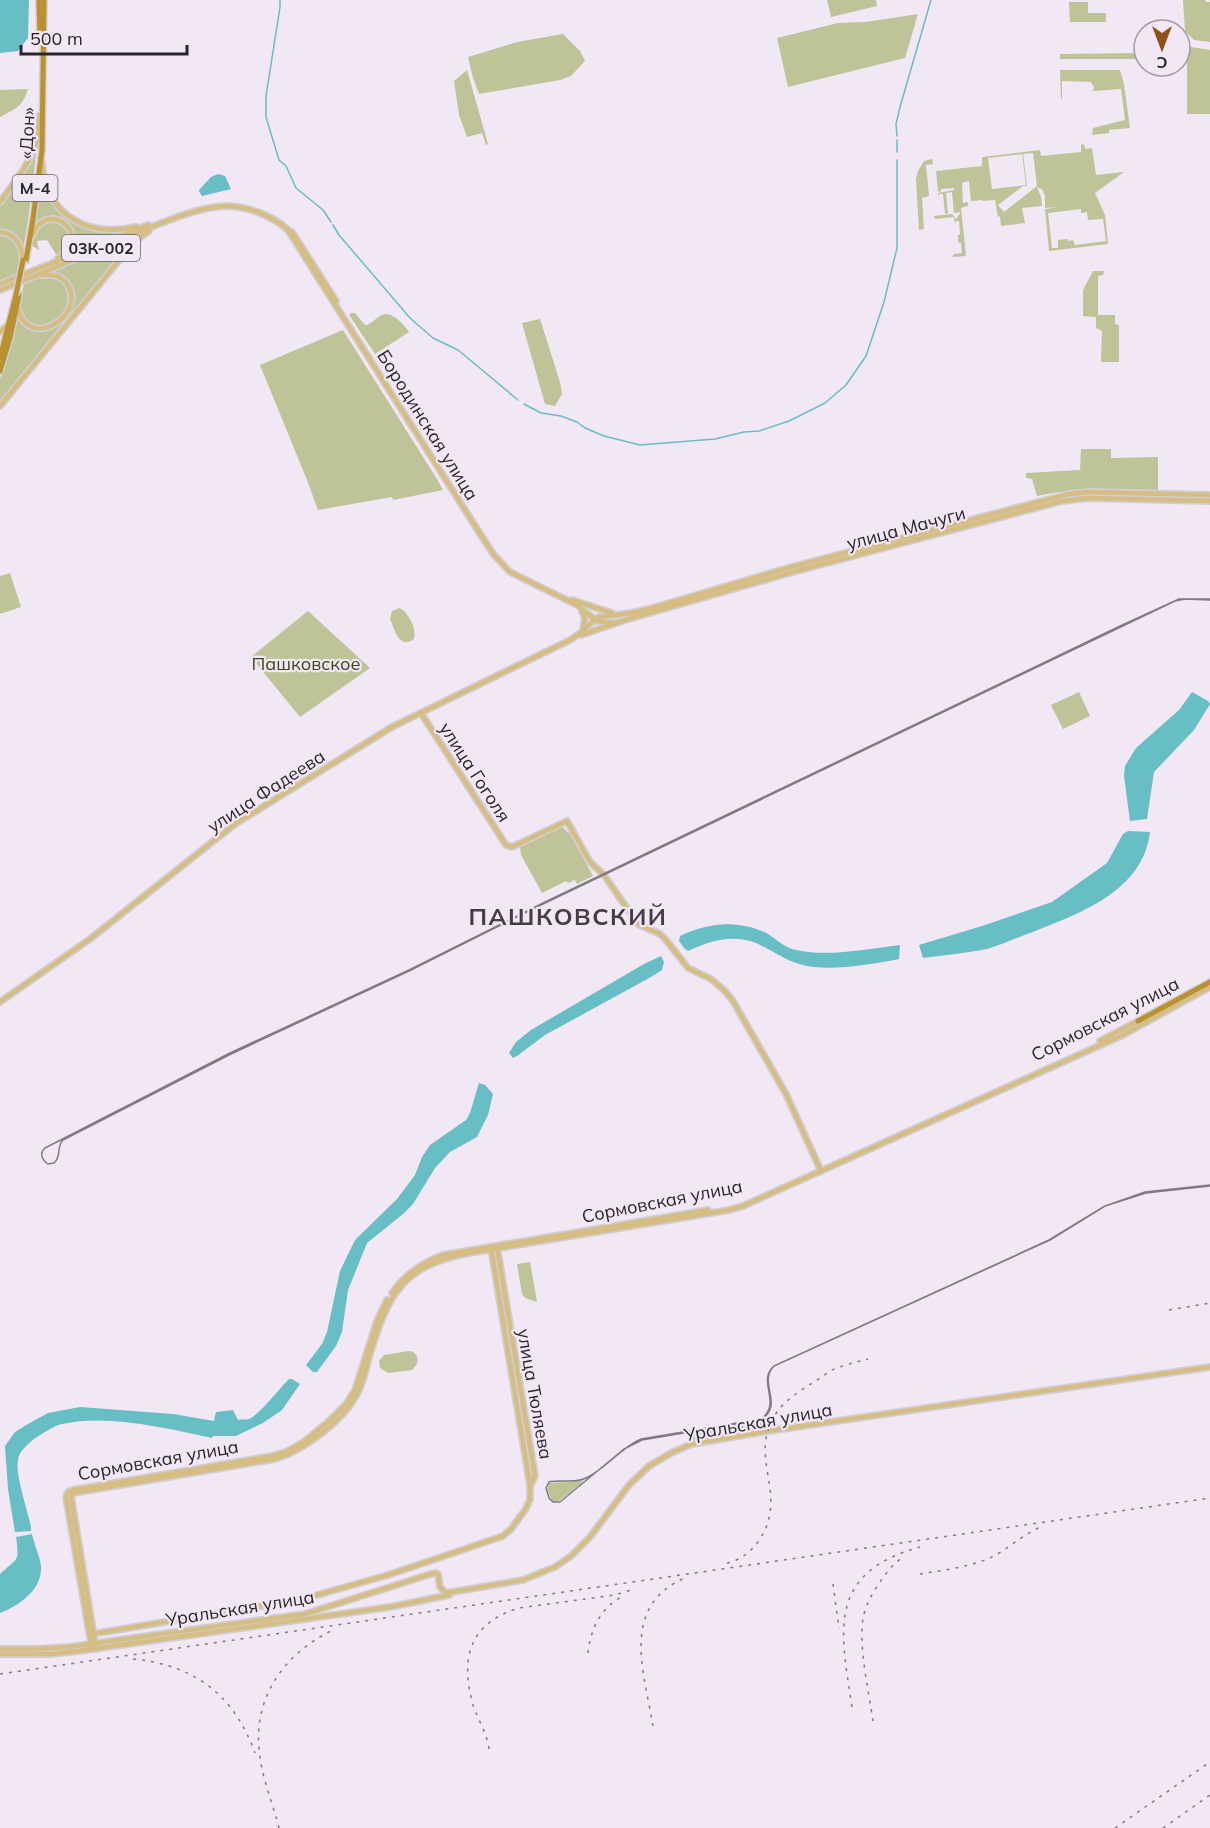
<svg xmlns="http://www.w3.org/2000/svg" width="1210" height="1828" viewBox="0 0 1210 1828" font-family="Mulish,sans-serif">
<style>
.green{fill:#bec398;fill-rule:evenodd}
.water{fill:#67bec4}
.lines{fill:none;stroke-linecap:round;stroke-linejoin:round}
.stream{stroke:#67bec4;stroke-width:1.5}
.major-casing{stroke:#d0cfd0;stroke-width:8}
.highway-casing{stroke:#d0cfd0;stroke-width:8}
.major{stroke:#d6bd83;stroke-width:4.5}
.highway{stroke:#bb9130;stroke-width:5}
.tram{stroke:#817a83;stroke-width:1.5}
.rail{stroke:#817a83;stroke-width:1.5;stroke-dasharray:3 6;stroke-linecap:butt}
.highway-bridge-casing{stroke:#d0cfd0;stroke-width:8;stroke-linecap:butt}
.highway-bridge{stroke:#bb9130;stroke-width:5}
.labels{text-anchor:middle;dominant-baseline:central;stroke-width:4.5;stroke-linejoin:round;paint-order:stroke}
.shield{fill:#f2e7f5;stroke:#655f67;stroke-width:1.5}
.shield-label{font-size:16px;font-weight:bold;fill:#29252a}
.street-label{font-size:18px;fill:#29252a;stroke:#f2e7f5}
.park-label{font-size:18px;fill:#424515;stroke:#f2e7f5}
.district-label{font-size:24px;font-weight:bold;letter-spacing:1.5px;fill:#453c47;stroke:#f2e7f5}
</style>
<rect width="100%" height="100%" fill="#f2e7f5"/>
<g class="green">
<polygon points="827,0 876,0 877,6 831,17"/>
<polygon points="1183,0 1205,0 1206,2 1210,2 1210,42 1194,40 1185,31"/>
<polygon points="1069,2 1088,2 1088,13 1106,13 1106,22 1070,22"/>
<polygon points="918,14 905,58 788,87 777,38 838,23 866,22"/>
<polygon points="563,34 580,51 585,61 571,76 560,80 479,94 473,78 468,57 517,42"/>
<polygon points="1191,47 1210,50 1210,114 1187,114 1187,49"/>
<polygon points="1144,53 1144,59 1060,59 1060,54"/>
<polygon points="467,70 488,144 486,145 482,133 467,137 459,115 454,81"/>
<polygon points="1060,70 1120,70 1124,84 1130,128 1109,130 1109,133 1092,135 1093,128 1125,120 1121,89 1093,91 1094,87 1091,82 1062,81 1062,99 1061,99"/>
<path d="M28,89C22,107 17,108 0,117V90Z"/>
<path d="M1084,144L1085,149L1092,148L1096,175L1124,172L1095,193L1105,215L1108,244L1049,251L1045,209L1059,207L1045,208V196L1042,189L1037,187L1041,197L1042,206L1022,208L1025,223L1001,226L1000,216L998,217L995,200L982,201V200L971,201L969,181L962,183L963,203L968,202V206L961,208L966,256L952,257L954,254L962,253L961,243L958,242V235H960L959,221H956L955,224L954,217L935,219L934,216L952,214L956,219L961,212L954,213L952,192L946,193L948,213L945,214L943,194H939L938,197V193L954,190V188L941,189V191L938,192L936,171L982,166V157L1040,150L1041,156L1081,152V145ZM1033,153L1037,186L1004,212L998,205L1023,186H1027L1023,154ZM1022,154L1026,185L992,189L988,158ZM1081,209V213L1087,212L1088,220L1103,219L1106,241L1075,245L1073,240L1068,241V239L1058,240V248H1052L1048,213Z"/>
<path d="M37,146L28,221L23,250C19,237 12,234 0,231V205L17,183Z"/>
<polygon points="932,159 933,164 926,165 929,196 922,198 924,229 919,230 916,179 918,171 924,161"/>
<path d="M41,175C51,216 82,236 124,231L66,255C88,222 52,203 34,227Z"/>
<path d="M52,220L64,224C73,242 72,243 57,256L47,240L37,241L39,250L31,245C33,232 39,222 52,220Z"/>
<path d="M0,234C23,237 22,256 18,274L0,281Z"/>
<path d="M138,236L120,255L0,402V379L17,314C45,361 105,291 52,272Z"/>
<polygon points="1093,271 1104,271 1103,275 1098,276 1098,315 1115,315 1115,324 1119,325 1119,362 1101,362 1102,331 1096,328 1096,317 1083,316 1083,290"/>
<path d="M47,275C56,277 65,280 69,290C81,324 18,345 20,302C21,296 23,289 24,283Z"/>
<path d="M351,313H355L364,324L367,325C372,323 379,315 385,314C393,313 405,325 409,332L375,354L349,315Z"/>
<polygon points="540,319 560,382 562,394 555,406 545,404 522,323"/>
<polygon points="343,330 437,479 443,490 393,500 392,497 318,510 307,480 260,365"/>
<path d="M1081,449H1111V458L1158,457V490C1118,490 1077,487 1037,496L1032,479L1026,478V473L1080,470Z"/>
<polygon points="10,573 21,607 0,614 0,576"/>
<path d="M399,608C409,612 417,630 414,639C399,650 395,630 390,619L392,611Z"/>
<polygon points="308,611 370,668 300,717 251,657"/>
<polygon points="1079,692 1090,716 1063,729 1051,705"/>
<polygon points="562,827 570,834 593,876 577,884 575,880 568,883 566,881 542,893 521,855 520,846"/>
<polygon points="530,1262 537,1302 525,1298 522,1294 517,1264"/>
<path d="M409,1351C416,1352 419,1358 417,1364L412,1370L388,1373L380,1368L379,1361L384,1355Z"/>
<polygon points="765,1419 766,1427 762,1430 692,1441 691,1433 758,1423"/>
<polygon points="582,1481 583,1482 559,1501 552,1501 547,1489 549,1483"/>
</g>
<g class="water">
<polygon points="0,0 29,0 28,38 18,51 0,53"/>
<polygon points="218,174 225,176 231,189 202,196 199,191 199,190 211,177"/>
<polygon points="1192,692 1208,701 1210,704 1194,730 1154,772 1147,819 1130,821 1124,776 1125,766 1136,748 1179,710"/>
<path d="M1128,831L1150,832C1143,892 1078,914 1030,933C1016,938 1001,945 987,949C966,953 944,955 923,958L919,945L982,926L1052,902L1107,863L1123,834Z"/>
<path d="M727,924C742,925 755,927 768,934C776,939 783,946 792,949C826,958 865,949 900,945L899,959C874,964 831,971 807,966C786,962 774,951 756,943C732,934 710,941 688,951L684,948L679,941L680,936C696,928 710,925 727,924Z"/>
<polygon points="661,956 664,962 662,970 651,977 545,1035 517,1056 513,1058 509,1053 516,1042 531,1030 644,964"/>
<polygon points="479,1083 485,1085 493,1094 488,1115 477,1137 450,1152 435,1168 413,1204 403,1214 367,1243 348,1290 342,1332 336,1346 317,1372 313,1372 306,1365 322,1344 327,1332 340,1271 355,1240 397,1199 415,1175 422,1157 430,1145 466,1120 470,1113"/>
<path d="M289,1379H292L300,1384L282,1410L263,1423L236,1436H213L212,1438C164,1428 109,1414 62,1424C53,1426 42,1434 34,1439C27,1445 19,1451 18,1460C15,1475 28,1511 31,1527V1531L15,1532L8,1489L5,1446L15,1432L28,1424L48,1413L80,1407L173,1414L214,1421L216,1412L233,1410L238,1420C242,1419 245,1420 249,1419C259,1415 279,1389 289,1379Z"/>
<path d="M32,1534C34,1544 40,1557 41,1566C43,1589 19,1606 0,1613V1574C17,1558 20,1563 16,1537Z"/>
</g>
<g class="lines">
<g class="stream">
<polyline points="280,0 280,7 266,96 266,117 279,160 286,166 296,188 323,210 331,222"/>
<polyline points="897,136 896,124 900,107 931,0"/>
<polyline points="897,140 897,152"/>
<polyline points="333,225 339,235 410,318 433,338 458,350 518,400"/>
<polyline points="524,404 541,413 561,416 577,422 585,428 604,436 640,445 715,439 744,432 759,431 789,421 825,403 846,385 866,356 884,302 897,248 897,160"/>
</g>
<defs>
<g id="major">
<path d="M42,163C45,215 88,238 136,227"/>
<path d="M0,202C14,183 31,163 37,139C39,132 39,123 40,115"/>
<path d="M0,232C16,234 22,245 23,260"/>
<polyline points="292,232 336,301"/>
<path d="M32,236C46,197 95,234 58,258"/>
<polyline points="0,284 148,225"/>
<path d="M0,290C46,272 91,252 136,233C162,223 197,207 225,206C246,206 272,215 288,230L477,529L494,555L510,572L577,605L597,621L615,623"/>
<path d="M17,306C27,354 89,314 67,284C61,275 52,274 42,275"/>
<polyline points="0,332 8,325"/>
<polyline points="0,406 134,242 149,231"/>
<polyline points="572,600 612,613"/>
<polyline points="582,612 585,617 583,630"/>
<polyline points="581,635 625,620 789,573 1062,501 1088,498 1210,501"/>
<polyline points="421,713 506,845 512,847 567,821 590,862 604,875 638,924 660,934 666,940 688,968 711,979 725,991 733,1001 786,1094 821,1171"/>
<polyline points="0,1002 90,939 235,824 392,727 570,640 582,632 594,620 599,617 632,613 649,609 788,568 1069,494 1088,492 1210,495"/>
<polyline points="1100,1041 1138,1021"/>
<polyline points="497,1247 535,1476 531,1484"/>
<path d="M392,1293C405,1274 421,1263 443,1255L708,1210"/>
<polyline points="92,1634 303,1599 388,1575 465,1549 503,1536 511,1529 525,1510 530,1500 530,1485 491,1248"/>
<polyline points="0,1649 37,1649 69,1647 305,1614 434,1573 438,1574 440,1587 446,1593 523,1580 555,1567 571,1556 590,1537 629,1485 649,1466 673,1452 692,1444 768,1431 1210,1367"/>
<polyline points="92,1649 66,1497 68,1492 73,1490 272,1456 286,1452 302,1443 327,1423 347,1403 355,1390 377,1321 387,1300"/>
<path d="M96,1649L71,1496L73,1493L275,1459C302,1451 342,1422 356,1396C363,1384 366,1370 369,1357C388,1295 401,1266 469,1253L729,1210L743,1206L1123,1035L1210,987"/>
<polyline points="0,1654 51,1654 78,1651 390,1607 449,1595"/>
</g>
<g id="highway">
<polyline points="39,0 40,40"/>
<polyline points="26,260 33,219 42,150 44,0"/>
<polyline points="0,358 16,295"/>
<polyline points="0,371 10,338 19,295"/>
<polyline points="1138,1021 1210,982"/>
</g>
</defs>
<use href="#major" class="major-casing"/>
<use href="#highway" class="highway-casing"/>
<use href="#major" class="major"/>
<use href="#highway" class="highway"/>
<g class="tram">
<path d="M1210,599H1179L1118,627L543,903L409,970L230,1053L45,1148C39,1153 42,1160 48,1164L54,1163C62,1156 56,1147 63,1140L231,1054L409,971L543,904L1175,601L1185,599L1210,600"/>
<path d="M1210,1185L1145,1192L1105,1206L1049,1240L774,1366C756,1381 783,1403 761,1419L641,1439C620,1448 607,1468 586,1478C575,1484 561,1479 549,1482L546,1488L549,1498L553,1502H560L624,1449L642,1440L761,1420C785,1404 757,1383 774,1366L1050,1240L1105,1206L1146,1193L1210,1186"/>
</g>
<g class="rail">
<polyline points="1169,1310 1210,1303"/>
<path d="M727,1563C741,1560 752,1551 760,1539C786,1498 755,1465 769,1427C777,1404 798,1392 817,1380C824,1376 830,1370 837,1368C847,1364 858,1362 868,1359"/>
<path d="M920,1574C944,1570 970,1567 992,1557C1010,1548 1025,1532 1044,1526"/>
<polyline points="833,1584 839,1629"/>
<path d="M588,1653C591,1627 601,1607 625,1595"/>
<path d="M133,1659C195,1665 234,1695 255,1753"/>
<polyline points="0,1674 1210,1498"/>
<path d="M852,1707C840,1629 827,1573 920,1547"/>
<path d="M873,1721C869,1693 857,1640 864,1614C867,1603 872,1594 878,1585C885,1574 893,1564 903,1557"/>
<path d="M653,1726C644,1671 619,1605 687,1577"/>
<path d="M489,1749C487,1733 478,1720 473,1705C460,1658 469,1623 519,1608L615,1595L631,1590"/>
<path d="M279,1828C273,1804 263,1781 260,1757C251,1698 284,1653 335,1629"/>
<polyline points="1115,1828 1210,1762"/>
<polyline points="1163,1828 1210,1795"/>
</g>
<defs>
<polyline id="highway-bridge" points="16,295 23,260"/>
</defs>
<use href="#highway-bridge" class="highway-bridge-casing"/>
<use href="#highway-bridge" class="highway-bridge"/>
</g>
<g class="labels">
<g class="shield">
<rect x="12.5" y="175" width="45" height="26" rx="4.5"/>
<rect x="62" y="235" width="78" height="26" rx="4.5"/>
</g>
<g class="shield-label">
<text x="35" y="188">М-4</text>
<text x="101" y="248">03К-002</text>
</g>
<g class="street-label">
<text transform="translate(27 133) rotate(-87)">«Дон»</text>
<text transform="translate(428 425) rotate(58)">Бородинская улица</text>
<text transform="translate(906 528) rotate(-15)">улица Мачуги</text>
<text transform="translate(475 772) rotate(57)">улица Гоголя</text>
<text transform="translate(266 791) rotate(-33)">улица Фадеева</text>
<text transform="translate(1105 1019) rotate(-27)">Сормовская улица</text>
<text transform="translate(662 1201) rotate(-11)">Сормовская улица</text>
<text transform="translate(535 1394) rotate(80)">улица Тюляева</text>
<text transform="translate(758 1422) rotate(-10)">Уральская улица</text>
<text transform="translate(158 1460) rotate(-10)">Сормовская улица</text>
<text transform="translate(240 1608) rotate(-9)">Уральская улица</text>
</g>
<g class="park-label">
<text x="306" y="663">Пашковское</text>
</g>
<g class="district-label">
<text x="568" y="916">ПАШКОВСКИЙ</text>
</g>
</g>
<g transform="translate(1162 48) rotate(180)"><circle r="28" fill="#f2e7f5" stroke="#a299a4" stroke-width="1.5"/>
<path d="M0-4.5L10 22L0 15L-10 22Z" fill="#8f5116"/>
<text y="-9" font-size="16" font-weight="bold" text-anchor="middle" fill="#29252a">С</text>
</g>
<path d="M21 45v9h166v-9" fill="none" stroke="#29252a" stroke-width="3"/>
<text x="30" y="45" font-size="18" fill="#29252a" stroke="#f2e7f5" stroke-width="4.5" paint-order="stroke">500 m</text>
</svg>
